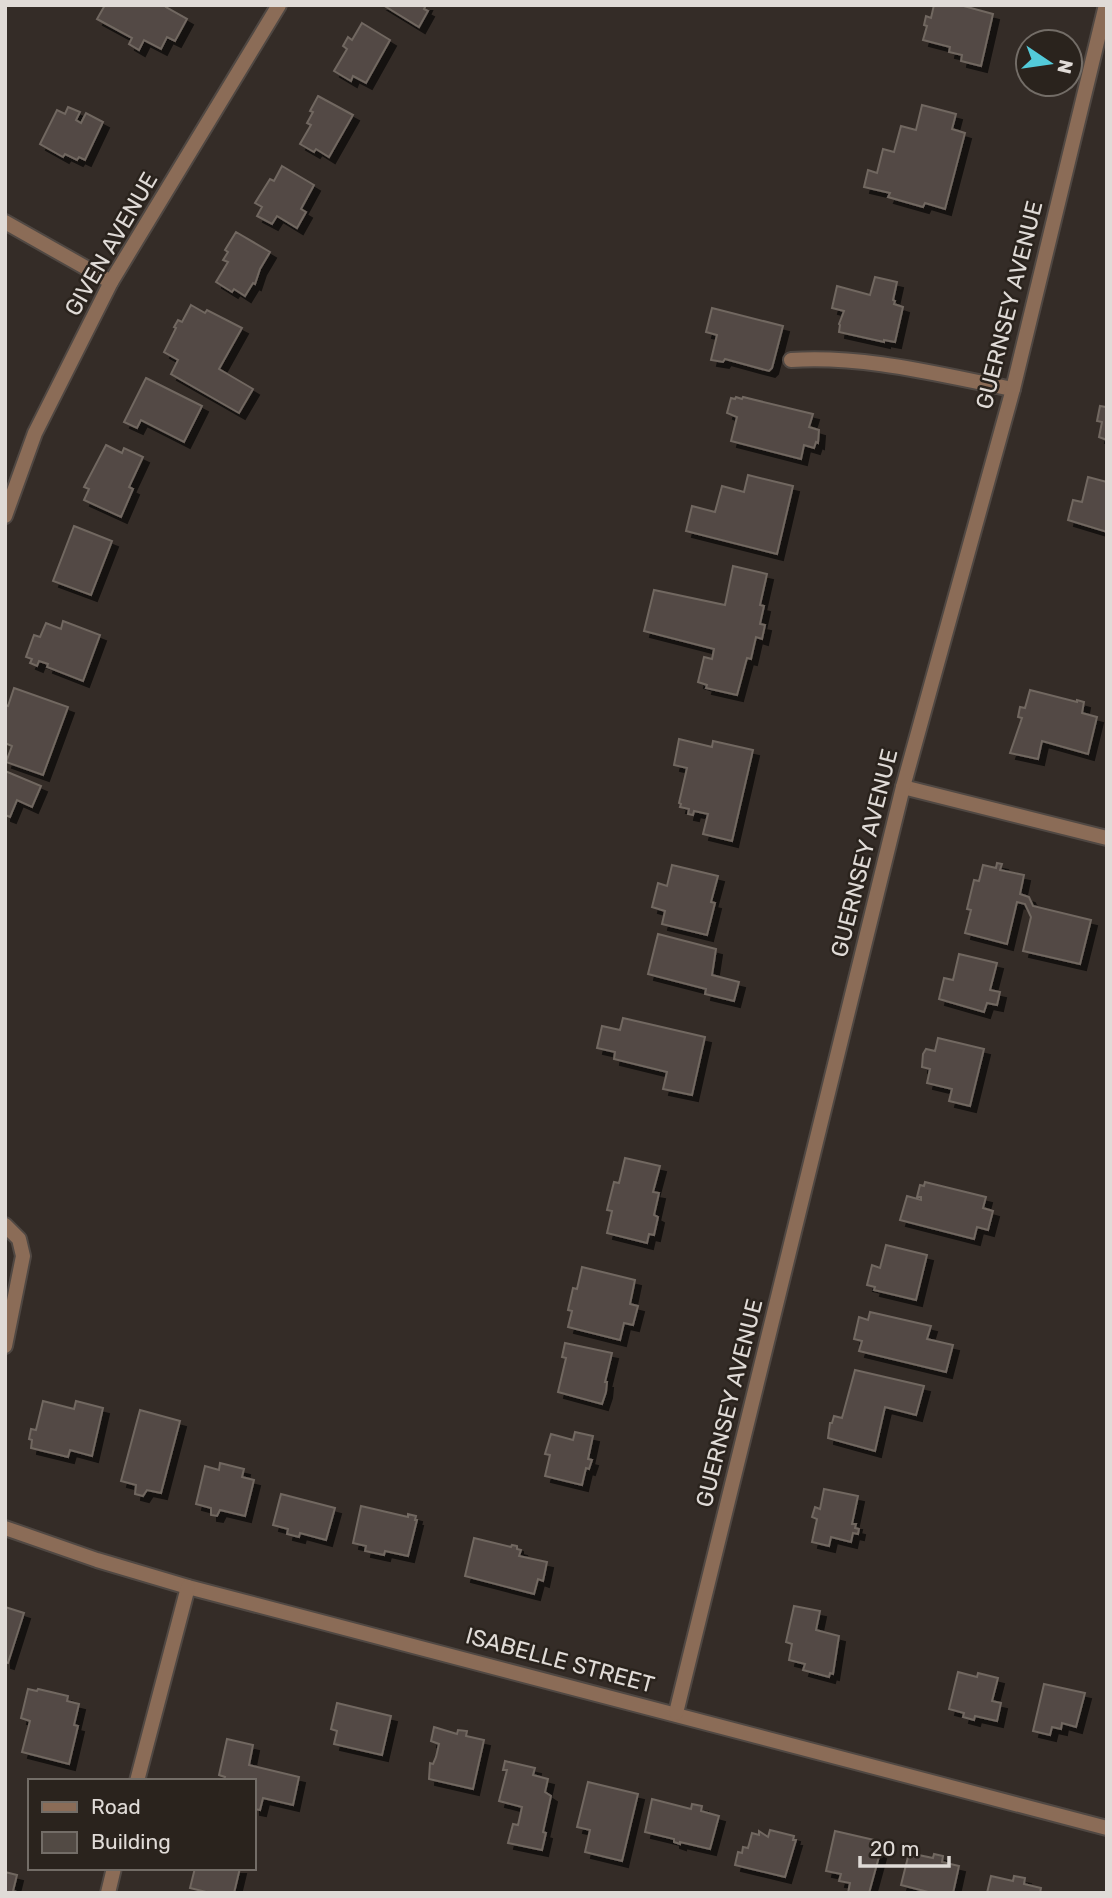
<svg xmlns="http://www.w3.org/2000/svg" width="1112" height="1898" viewBox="0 0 1112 1898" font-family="Rubik,sans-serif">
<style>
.building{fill:#524a44;stroke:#716761;stroke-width:2;filter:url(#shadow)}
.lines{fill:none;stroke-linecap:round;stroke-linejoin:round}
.lane-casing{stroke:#504843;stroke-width:18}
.street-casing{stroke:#504843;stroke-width:18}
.lane{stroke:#8b6c57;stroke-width:14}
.street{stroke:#8b6c57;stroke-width:14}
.labels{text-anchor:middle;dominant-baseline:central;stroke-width:5;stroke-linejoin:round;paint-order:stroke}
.street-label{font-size:23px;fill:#e0dbd7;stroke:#2a231d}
</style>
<defs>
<filter id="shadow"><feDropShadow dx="6" dy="6" stdDeviation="0" flood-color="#0009"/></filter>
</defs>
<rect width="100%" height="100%" fill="#342c27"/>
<g class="building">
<polygon points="105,5 167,5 166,7 187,19 175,41 167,37 161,49 144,40 139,50 129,44 132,38 97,19"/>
<polygon points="383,5 426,5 424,9 428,11 419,27"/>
<polygon points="934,5 960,5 993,14 981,66 961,61 962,55 949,52 950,47 923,40 927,26 924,25 926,16 931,18"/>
<polygon points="362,23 390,40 366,83 353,76 351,81 334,71 347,49 343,46 348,37 352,40"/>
<polygon points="318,96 353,115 329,157 316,149 314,152 300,144 311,125 307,123 313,112 310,111"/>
<polygon points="922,105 956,114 952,129 965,133 945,209 925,203 923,207 888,197 890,193 864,187 868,170 877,173 883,149 894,152 901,126 916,130"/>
<polygon points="68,107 80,112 76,120 81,123 86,113 103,122 85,160 79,157 77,160 65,154 63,157 40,144 57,110 65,114"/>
<polygon points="282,166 314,185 301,209 306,212 297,228 277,216 272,224 257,216 262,207 255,203 270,179 274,181"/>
<polygon points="236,232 270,252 260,269 255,284 253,283 245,296 234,289 232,292 216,282 228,262 223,260 228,252 225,250"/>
<polygon points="875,277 897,282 893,300 895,301 894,304 903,307 895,342 884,340 884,342 839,332 840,325 839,324 844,311 832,308 837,286 870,295"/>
<polygon points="191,305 205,313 207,310 242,328 219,369 253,389 239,413 171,374 178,360 164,352 176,328 174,327 178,320 182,322"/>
<polygon points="712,308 783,326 772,368 769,371 725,359 723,362 711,360 717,335 706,332"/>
<polygon points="146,378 202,406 184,442 141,420 137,428 124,422"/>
<polygon points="736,397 742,399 743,397 813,414 809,427 819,430 818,443 816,442 814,448 804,445 801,459 731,441 737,417 727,413 731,398 735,399"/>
<polygon points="1107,404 1107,440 1099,437 1102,422 1097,421 1100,406 1106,407"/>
<polygon points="106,445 122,453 124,448 143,457 129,487 133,489 121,517 84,500 89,489 84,487"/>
<polygon points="748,475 793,486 777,554 686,531 692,506 715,512 722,486 744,492"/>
<polygon points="1088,477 1107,482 1107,532 1068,520 1073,500 1082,502"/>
<polygon points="74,526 112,541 91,595 53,581"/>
<polygon points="733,566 767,574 760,605 764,606 760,624 765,625 762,639 756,637 751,659 747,658 737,695 706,688 707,685 698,682 704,657 712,659 714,649 644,631 654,590 725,605"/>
<polygon points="63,621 100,635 83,681 47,667 48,664 39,661 37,666 30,663 32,659 26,657 34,635 40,637 46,623 61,629"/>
<polygon points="14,688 68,707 43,775 6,762 12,746 5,743 5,705 8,706"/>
<polygon points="1030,690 1077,702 1077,700 1084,702 1082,713 1097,717 1088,754 1042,741 1038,759 1010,753 1022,718 1018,717 1020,707 1025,708"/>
<polygon points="679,739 712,747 713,741 753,750 732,841 703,834 708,814 694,811 693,815 688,814 689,809 680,807 681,804 679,803 687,768 674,765"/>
<polygon points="5,771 41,786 32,807 17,800 10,817 5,815"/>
<polygon points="997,863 1002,864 1000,870 1024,875 1020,894 1029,897 1033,906 1091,920 1080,964 1023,951 1031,917 1025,904 1017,902 1007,944 965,933 971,910 967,909 974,880 979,881 983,865 996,868"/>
<polygon points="672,865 718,876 711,902 715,903 707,935 662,924 665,911 652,907 658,883 667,886"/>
<polygon points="658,934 716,949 712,975 739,982 734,1001 705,994 706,989 648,974"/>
<polygon points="959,954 997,963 990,990 1000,992 997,1005 987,1003 984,1012 939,999 944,978 953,980"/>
<polygon points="623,1018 705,1037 692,1095 663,1089 667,1072 614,1059 615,1052 597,1048 602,1026 620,1030"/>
<polygon points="938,1038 984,1049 970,1106 949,1101 952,1089 927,1083 930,1069 922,1067 923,1054 926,1049 935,1051"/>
<polygon points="625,1158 660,1166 653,1192 659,1193 654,1215 658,1217 654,1235 649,1234 647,1243 607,1233 612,1211 607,1210 614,1182 619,1183"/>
<polygon points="925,1182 986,1197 983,1208 993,1211 988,1230 977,1227 974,1239 900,1220 907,1196 921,1200 921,1197 917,1197 920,1185 924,1186"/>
<polygon points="886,1245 927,1255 916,1300 874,1290 875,1287 867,1285 872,1265 880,1268"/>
<polygon points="582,1267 635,1280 630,1304 638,1306 633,1325 624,1323 620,1340 568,1327 572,1311 568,1310 573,1288 577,1289"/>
<polygon points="870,1312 931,1326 927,1339 953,1345 946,1372 859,1351 862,1341 854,1339 859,1317 868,1320"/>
<polygon points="565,1343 612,1353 605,1382 607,1382 606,1392 602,1404 558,1392 566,1358 562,1357"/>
<polygon points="855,1370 924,1386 916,1415 885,1407 875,1451 828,1438 830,1423 832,1423 834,1416 842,1418"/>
<polygon points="43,1401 74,1409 76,1401 103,1408 92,1456 70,1450 68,1457 31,1448 32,1440 29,1439 31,1429 36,1430"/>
<polygon points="140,1410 180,1421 161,1493 147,1490 143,1496 135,1494 136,1485 121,1481"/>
<polygon points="575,1432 593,1436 588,1459 592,1460 589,1469 586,1468 582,1485 545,1476 550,1455 545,1454 551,1434 573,1440"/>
<polygon points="220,1463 244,1469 242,1477 254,1480 245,1516 220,1510 217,1516 211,1515 211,1508 196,1504 205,1466 219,1470"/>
<polygon points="824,1489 858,1496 852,1524 856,1524 855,1528 859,1529 858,1534 853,1533 851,1542 831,1537 829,1546 812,1542 817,1519 812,1517 815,1507 820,1509"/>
<polygon points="281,1494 335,1508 326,1540 300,1533 299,1537 287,1534 288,1529 273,1525"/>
<polygon points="361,1506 408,1517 408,1514 416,1516 415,1520 417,1520 408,1556 385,1551 384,1555 365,1551 366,1546 353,1543"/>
<polygon points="474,1538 511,1547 512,1545 517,1546 517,1549 521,1550 519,1556 547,1562 543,1581 538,1579 534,1594 465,1576"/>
<polygon points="794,1606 820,1611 816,1630 839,1636 833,1674 830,1673 829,1677 803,1670 805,1664 789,1660 792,1644 786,1642"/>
<polygon points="5,1607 24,1613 8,1663 5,1662"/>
<polygon points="958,1672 977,1677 978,1673 998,1678 992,1701 1001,1703 997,1721 975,1716 974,1720 963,1717 964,1713 949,1709"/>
<polygon points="1044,1684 1085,1693 1076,1727 1062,1723 1061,1729 1052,1727 1050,1735 1033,1731"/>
<polygon points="28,1689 37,1691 38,1689 68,1696 67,1701 79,1704 74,1725 78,1726 69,1764 22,1752 30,1721 21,1718"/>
<polygon points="337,1703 391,1716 382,1755 334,1744 337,1731 331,1729"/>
<polygon points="434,1727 457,1734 458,1730 467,1731 466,1736 484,1740 473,1789 429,1779 430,1763 433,1764 436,1757 439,1744 431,1741"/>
<polygon points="227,1739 253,1745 249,1765 299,1777 293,1805 263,1798 260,1810 254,1809 254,1781 224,1781 225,1777 219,1775"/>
<polygon points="505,1761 535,1768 533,1775 548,1779 545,1792 551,1796 543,1832 546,1833 542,1850 508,1843 513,1824 518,1825 522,1807 499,1801 507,1770 503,1770"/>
<polygon points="588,1782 638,1794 622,1861 585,1852 590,1830 577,1827"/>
<polygon points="652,1799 691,1809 692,1804 702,1806 701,1811 719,1816 710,1849 680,1842 680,1844 674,1842 674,1839 645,1832"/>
<polygon points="770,1830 794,1836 793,1840 796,1840 785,1877 735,1865 738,1852 742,1853 743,1847 748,1848 752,1833 759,1835 759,1831 768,1837"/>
<polygon points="835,1831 883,1842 869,1893 848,1893 850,1883 839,1881 841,1874 826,1871"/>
<polygon points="909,1853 933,1858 934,1854 943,1856 942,1862 959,1866 953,1893 932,1893 901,1885"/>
<polygon points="195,1868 240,1868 234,1893 210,1893 190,1888"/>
<polygon points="5,1872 17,1875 13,1891 20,1893 5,1893"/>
<polygon points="991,1876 1013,1881 1014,1876 1025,1878 1024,1884 1041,1888 1040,1893 987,1893"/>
</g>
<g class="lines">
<defs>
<g id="lane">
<path d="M791,360C865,355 940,375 1013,389"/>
<polyline points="5,1225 19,1239 23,1256 5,1346"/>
</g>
<g id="street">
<polyline points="5,222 111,282"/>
<polyline points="5,516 35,433 111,282 279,5"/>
<polyline points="903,787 1107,838"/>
<polyline points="5,1528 97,1560 188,1587 1107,1828"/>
<polyline points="676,1713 903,787 1013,389 1106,5"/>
<polyline points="137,1781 188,1587"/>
<polyline points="108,1893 114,1868"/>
</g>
</defs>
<use href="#lane" class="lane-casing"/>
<use href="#street" class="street-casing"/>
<use href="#lane" class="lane"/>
<use href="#street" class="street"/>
</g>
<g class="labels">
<g class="street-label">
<text transform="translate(111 244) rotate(-60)">GIVEN AVENUE</text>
<text transform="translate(1009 305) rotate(-76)">GUERNSEY AVENUE</text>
<text transform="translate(864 853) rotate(-76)">GUERNSEY AVENUE</text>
<text transform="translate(729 1403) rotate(-76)">GUERNSEY AVENUE</text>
<text transform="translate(560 1660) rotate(15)">ISABELLE STREET</text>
</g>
</g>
<rect width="1112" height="1898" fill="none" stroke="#e0dbd7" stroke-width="14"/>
<rect x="28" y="1779" width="228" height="91" fill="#2a231d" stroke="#736d67" stroke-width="2"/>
<rect x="42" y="1802" width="35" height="10" fill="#8b6c57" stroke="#736d67" stroke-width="2"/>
<text x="91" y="1814" font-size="21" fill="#e0dbd7">Road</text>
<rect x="42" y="1832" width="35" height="21" fill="#524a44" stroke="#736d67" stroke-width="2"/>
<text x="91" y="1849" font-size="21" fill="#e0dbd7">Building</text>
<g transform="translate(1049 63) rotate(103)"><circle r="33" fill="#2a231d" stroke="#736d67" stroke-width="2"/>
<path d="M0-5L12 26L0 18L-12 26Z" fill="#53cbda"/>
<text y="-10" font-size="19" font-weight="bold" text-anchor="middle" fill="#e0dbd7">N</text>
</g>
<path d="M860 1856v10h89v-10" fill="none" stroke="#e0dbd7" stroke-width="3.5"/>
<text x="870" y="1856" font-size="21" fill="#e0dbd7" stroke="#2a231d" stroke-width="5" paint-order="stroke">20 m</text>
</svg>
